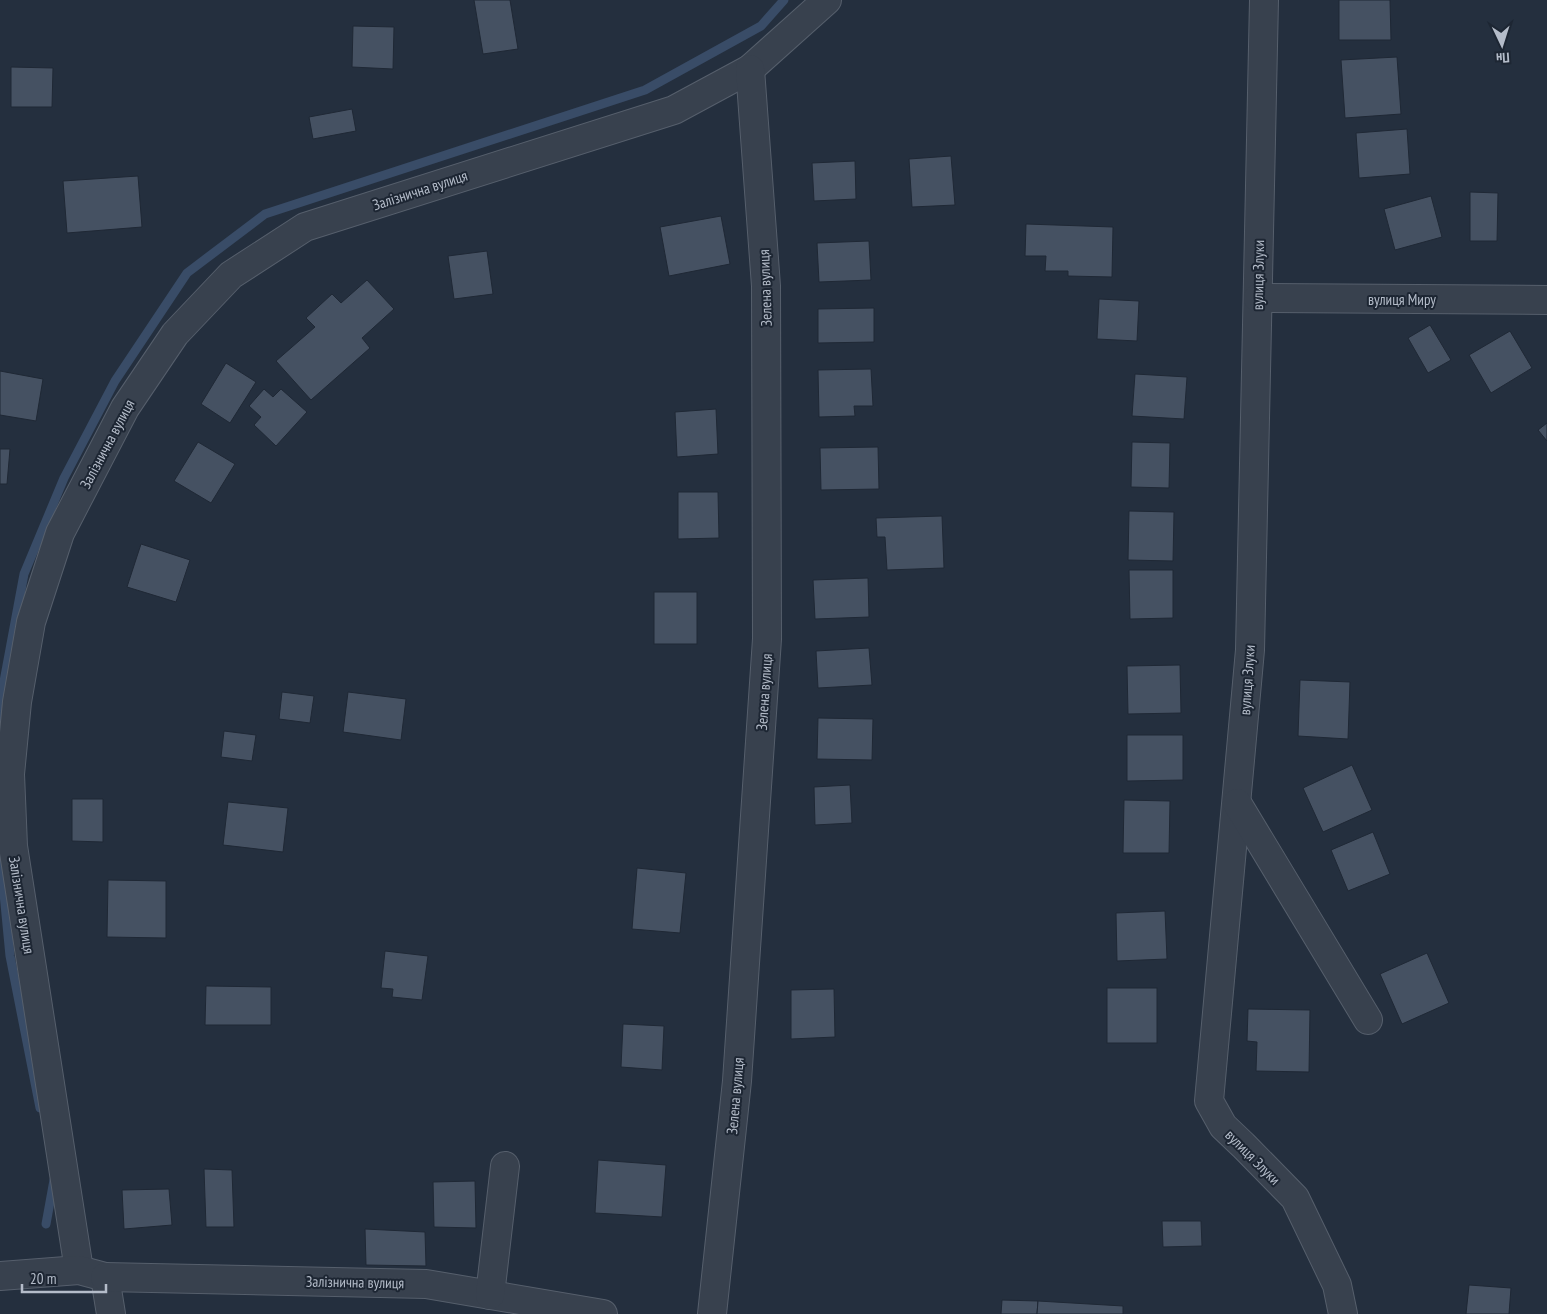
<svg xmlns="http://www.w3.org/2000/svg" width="1547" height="1314" viewBox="0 0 1547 1314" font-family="'PT Sans Narrow',sans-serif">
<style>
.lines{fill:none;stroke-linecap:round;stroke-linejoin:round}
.stream{stroke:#394c67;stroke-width:9}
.building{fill:#455162;stroke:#1f2835}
.minor-casing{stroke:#565f6c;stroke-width:30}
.minor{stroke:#38414e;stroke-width:28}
.labels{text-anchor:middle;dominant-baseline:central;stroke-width:4;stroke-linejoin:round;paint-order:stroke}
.street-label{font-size:15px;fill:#b4bcc9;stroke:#1d2633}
</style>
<rect width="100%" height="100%" fill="#242f3e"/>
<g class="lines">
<g class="stream">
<polyline points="0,720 2,692 24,574 64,478 115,381 187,273 265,214 645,90 761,26 784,0"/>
<polyline points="0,852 10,956 40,1108"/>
<polyline points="46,1224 54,1180"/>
</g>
</g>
<g class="building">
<polygon points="474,0 510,0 518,49 483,54"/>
<polygon points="1339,0 1390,0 1391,40 1339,40"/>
<polygon points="353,26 394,27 393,69 352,67"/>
<polygon points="1397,57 1401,114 1345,118 1341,60"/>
<polygon points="11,67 53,68 52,107 11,107"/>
<polygon points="352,109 356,131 313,139 309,117"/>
<polygon points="1407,129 1410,174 1359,178 1356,133"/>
<polygon points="951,156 955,205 912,207 909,159"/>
<polygon points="855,161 856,199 814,201 812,163"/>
<polygon points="138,176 142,227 67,233 63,181"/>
<polygon points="1470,192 1498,193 1497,241 1470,241"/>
<polygon points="1431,196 1442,237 1395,250 1384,209"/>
<polygon points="721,216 730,264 669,276 660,227"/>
<polygon points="1026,224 1113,227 1112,277 1068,276 1068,271 1045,271 1046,256 1025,256"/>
<polygon points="869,241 871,280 819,282 817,243"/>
<polygon points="487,251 493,294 454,299 448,256"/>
<polygon points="367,280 394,309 362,338 370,348 311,400 276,361 315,327 306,318 332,294 341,303"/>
<polygon points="1099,299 1139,301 1137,341 1097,339"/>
<polygon points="874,308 874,342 818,343 818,309"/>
<polygon points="1430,325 1451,360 1428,373 1408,338"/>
<polygon points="1510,331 1532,368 1491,393 1469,355"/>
<polygon points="226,363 256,382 230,423 201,404"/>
<polygon points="871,369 873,406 854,406 855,416 819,417 818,370"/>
<polygon points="0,371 43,379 36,421 0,415"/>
<polygon points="1135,374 1187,377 1184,419 1132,416"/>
<polygon points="264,389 273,397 281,389 307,412 276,446 254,425 261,417 249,406"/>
<polygon points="716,409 718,454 677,457 675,412"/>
<polygon points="1547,423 1547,441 1538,430"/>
<polygon points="198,442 235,464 211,503 174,481"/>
<polygon points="1132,442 1170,443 1169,488 1131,487"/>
<polygon points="878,447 879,489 821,490 820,448"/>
<polygon points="0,449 10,449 7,484 0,484"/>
<polygon points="678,492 718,492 719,538 678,539"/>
<polygon points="1129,511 1174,512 1173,561 1128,560"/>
<polygon points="942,516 944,568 887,570 885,537 877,537 876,518"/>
<polygon points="141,544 190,560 176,602 127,587"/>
<polygon points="1129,570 1173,570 1173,618 1130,619"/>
<polygon points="868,578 869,617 815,619 813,580"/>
<rect x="654" y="592" width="43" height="52"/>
<polygon points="869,648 872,685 818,688 816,651"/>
<polygon points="1180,665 1181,713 1128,714 1127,666"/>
<polygon points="1300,680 1350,682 1348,739 1298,736"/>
<polygon points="282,692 314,696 310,723 279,719"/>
<polygon points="348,692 406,699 401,740 343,732"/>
<polygon points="818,718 873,719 872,760 817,759"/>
<polygon points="224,731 256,735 252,761 221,757"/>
<polygon points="1127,735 1183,735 1183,780 1127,781"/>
<polygon points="1352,765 1372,810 1323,832 1303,788"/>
<polygon points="850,785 852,823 815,825 814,787"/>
<polygon points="72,799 103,799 103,842 72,841"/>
<polygon points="1124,800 1170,801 1169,853 1123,853"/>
<polygon points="228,802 288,808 283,852 223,845"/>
<polygon points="1373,832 1390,874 1348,891 1331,850"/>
<polygon points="637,868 686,873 680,933 632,929"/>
<polygon points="108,880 166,881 166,938 107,937"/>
<polygon points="1165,911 1167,959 1117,961 1116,913"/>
<polygon points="385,951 428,956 422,1000 392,997 393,989 381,988"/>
<polygon points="1427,953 1449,1003 1402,1024 1380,974"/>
<polygon points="206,986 271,987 271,1025 205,1025"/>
<rect x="1107" y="988" width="50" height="55"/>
<polygon points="834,989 835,1037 791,1039 791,990"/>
<polygon points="1248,1009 1310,1010 1309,1072 1256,1071 1257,1042 1247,1041"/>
<polygon points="623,1024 664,1026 662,1070 621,1067"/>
<polygon points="598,1160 666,1165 662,1217 595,1213"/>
<polygon points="204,1169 232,1170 234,1227 206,1227"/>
<polygon points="475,1181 476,1228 434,1227 433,1182"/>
<polygon points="169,1189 172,1225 124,1229 122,1190"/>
<polygon points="1162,1221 1201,1221 1202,1246 1163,1247"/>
<polygon points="365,1229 425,1232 426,1266 366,1265"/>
<polygon points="1469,1285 1511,1288 1509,1314 1466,1314"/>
<polygon points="1002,1300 1038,1301 1037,1314 1001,1314"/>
<polygon points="1038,1301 1123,1306 1123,1314 1037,1314"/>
</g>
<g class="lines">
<defs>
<g id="minor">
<polyline points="1264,0 1250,650 1209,1101 1223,1126 1243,1145 1295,1198 1337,1285 1343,1314"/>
<polyline points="1258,298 1547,300"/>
<polyline points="1237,803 1368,1020"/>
<polyline points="79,1270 13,846 10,774 17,702 31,622 60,533 125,408 175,334 231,275 305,227 674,110 750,69 827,0"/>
<polyline points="0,1276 79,1270 105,1277 111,1314"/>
<polyline points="105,1277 426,1284 603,1314"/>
<polyline points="490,1295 505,1166"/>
<polyline points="712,1314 737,1081 767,639 766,286 750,69"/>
</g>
</defs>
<use href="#minor" class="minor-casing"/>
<use href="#minor" class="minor"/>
</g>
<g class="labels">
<g class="street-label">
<text transform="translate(420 190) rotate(-18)">Залізнична вулиця</text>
<text transform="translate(1258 275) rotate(-89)">вулиця Злуки</text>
<text transform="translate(765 288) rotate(-92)">Зелена вулиця</text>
<text x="1402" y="299">вулиця Миру</text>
<text transform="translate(107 444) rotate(-62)">Залізнична вулиця</text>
<text transform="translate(1247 680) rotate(-86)">вулиця Злуки</text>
<text transform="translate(764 692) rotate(-86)">Зелена вулиця</text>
<text transform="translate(22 905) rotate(81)">Залізнична вулиця</text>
<text transform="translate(735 1096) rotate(-85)">Зелена вулиця</text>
<text transform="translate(1253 1157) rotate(45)">вулиця Злуки</text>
<text transform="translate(355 1282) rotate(1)">Залізнична вулиця</text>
</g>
</g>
<g transform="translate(1502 45) rotate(176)" stroke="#1d2633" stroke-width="4" paint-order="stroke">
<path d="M0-4L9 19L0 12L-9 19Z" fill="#b4bcc9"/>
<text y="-8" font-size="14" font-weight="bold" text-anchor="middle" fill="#b4bcc9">Пн</text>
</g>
<path d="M22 1284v8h84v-8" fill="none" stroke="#b4bcc9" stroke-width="2.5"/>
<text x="30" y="1284" font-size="15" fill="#b4bcc9" stroke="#1d2633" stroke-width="4" paint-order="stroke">20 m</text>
</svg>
